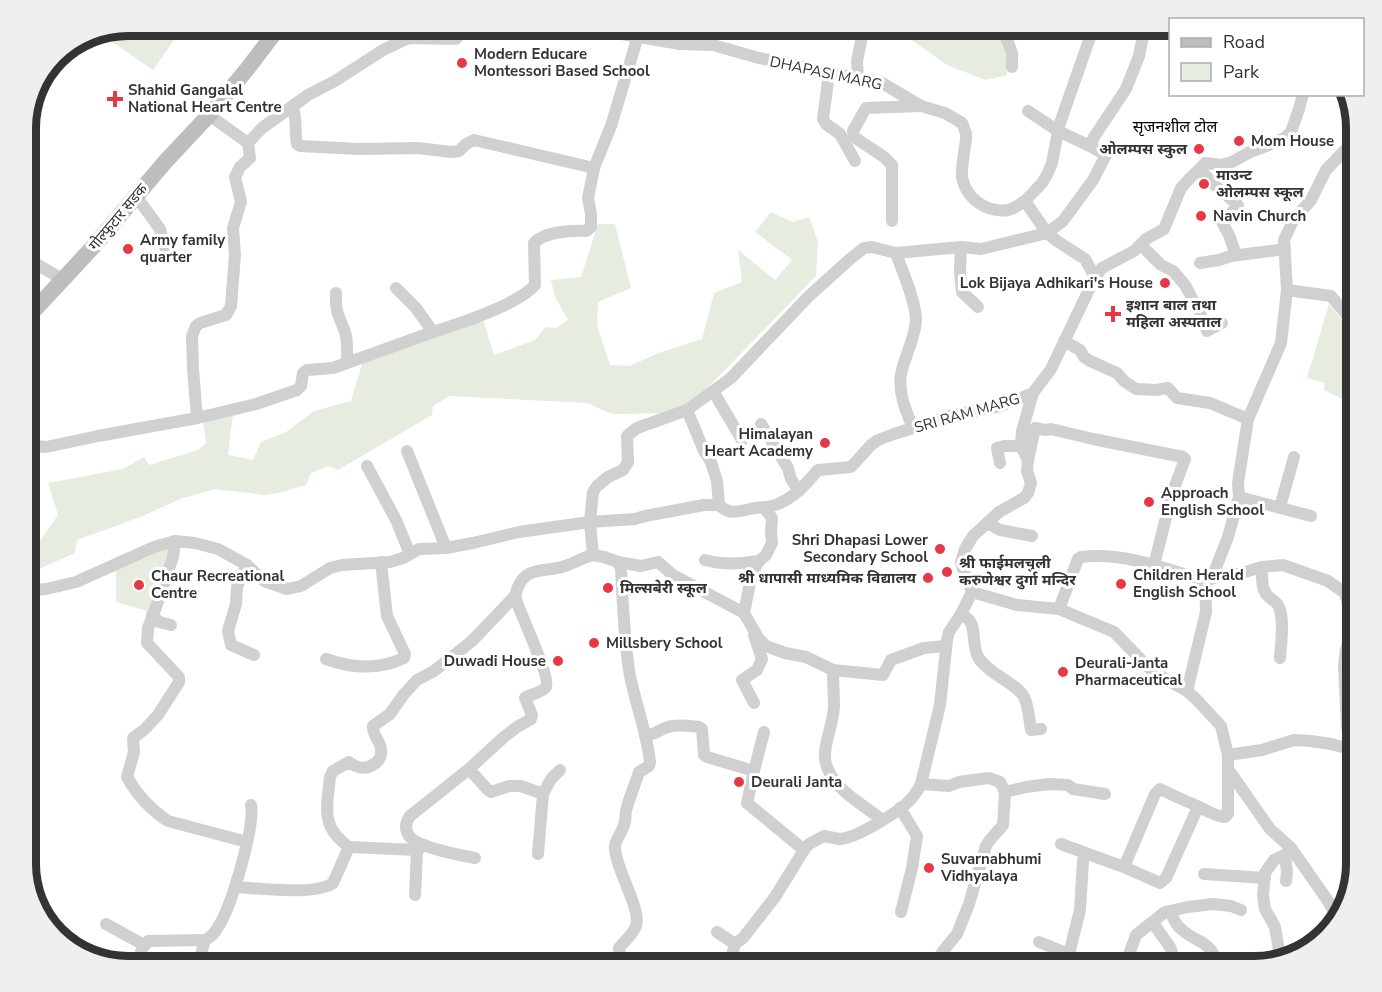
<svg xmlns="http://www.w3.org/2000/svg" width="1382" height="992" viewBox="0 0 1382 992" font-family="'Nunito Sans','Noto Sans Devanagari',sans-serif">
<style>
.green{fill:#e6ecdf}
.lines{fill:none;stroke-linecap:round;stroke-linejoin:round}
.minor{stroke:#d0d0d0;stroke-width:12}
.secondary{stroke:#bdbdbd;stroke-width:16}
.poi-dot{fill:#e63946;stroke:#fff;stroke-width:2}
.labels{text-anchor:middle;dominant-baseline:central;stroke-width:6;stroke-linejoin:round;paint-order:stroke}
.poi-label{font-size:15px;font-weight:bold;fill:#333;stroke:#fff;text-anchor:start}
.street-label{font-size:15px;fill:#333;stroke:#fff}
.neighbourhood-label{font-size:16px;fill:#000;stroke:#fff}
.rim{fill:none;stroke:#333;stroke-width:8}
</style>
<rect width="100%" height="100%" fill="#fff"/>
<g class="green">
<polygon points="128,26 168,26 165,31 174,40 153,70 102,35"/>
<path d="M909,26H995C1005,44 1008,54 1007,75L986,80L947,65L906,36Z"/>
<polygon points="771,212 792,222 809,217 818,242 816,276 717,378 681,413 612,414 587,403 450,396 433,406 432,415 338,470 328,466 311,473 306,485 279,493 264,495 215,489 180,499 143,516 77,540 75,553 41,568 26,585 26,561 58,515 48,483 123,469 144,457 149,465 198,450 206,443 203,421 233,415 228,455 253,460 261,442 286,432 314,411 351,401 362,364 483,319 494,355 535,340 546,327 556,328 568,320 555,297 551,280 581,277 598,224 615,224 631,288 598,302 597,325 610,365 630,366 656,354 702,339 714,293 742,282 738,250 775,280 792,260 755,232"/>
<polygon points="1329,304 1356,338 1356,406 1324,390 1325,383 1307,378"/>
<polygon points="167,544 172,557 154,613 116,602 116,568"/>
</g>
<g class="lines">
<g class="minor">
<path d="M575,26L680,44L713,45L759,58L800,66L829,74L858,77L882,83L921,106L945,113L962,123L966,133V139C965,149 961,167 962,177C966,199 987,213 1008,210C1014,209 1020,204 1025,201L1047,233L1057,241L1085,259L1095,277"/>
<polyline points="1002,26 1012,53 1012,67"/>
<polyline points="829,74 823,119 826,124 840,134 855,161"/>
<polyline points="858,77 857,61 864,26"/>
<polyline points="1303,94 1299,109 1291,132 1283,139 1276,141 1269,145 1250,152 1232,162 1221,165 1205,163 1200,169 1191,177 1181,188 1164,229 1146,239 1134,251 1102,268 1095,277 1051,369 1033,393 1022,431 1021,446 1028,460 1027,471 1031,483 1028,493 1024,498 999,512 973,536 965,549 961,562 963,569 972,592 1017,605 1059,609 1114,632 1153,672 1187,691 1196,699 1221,726 1228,755 1228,769 1270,829 1291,848 1328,901 1338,920"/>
<path d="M292,106C298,118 294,132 297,144L300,146L358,149L418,148L451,152L459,151L466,144L474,140L594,168L611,126L638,36"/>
<polyline points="1028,111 1058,131 1090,146"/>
<polyline points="209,115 248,143 262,128 308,95 335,81 383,50 402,41 410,38 456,39 468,26"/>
<polyline points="248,143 250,158 240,167 235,177 241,202 233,228 235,255 231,306 226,315 200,323 196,326 192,336 193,369 197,418 256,404 297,390 301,386 303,373 307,370 333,368 433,332 416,308 396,288"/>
<polyline points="1200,169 1211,182 1238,205 1223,224 1229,235 1236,255"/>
<polyline points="136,196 160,229 165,247"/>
<polyline points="1025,201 1042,183 1047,175 1052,163 1059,126 1094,26"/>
<polyline points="892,221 892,165 884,157 854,137 853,131 866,108 921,106"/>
<polyline points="1141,245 1161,265 1173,271 1185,285 1199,311 1207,331 1222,323"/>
<polyline points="961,247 960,272 962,292 978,307"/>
<path d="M896,253C902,271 916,301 916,320C915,339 905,355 901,374C898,393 906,411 913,428"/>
<polyline points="26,258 62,279"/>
<polyline points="1200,263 1219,260 1231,256 1285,249"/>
<polyline points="1287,290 1331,296 1356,326"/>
<path d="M336,293C335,312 339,316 345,332C348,341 347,353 347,362"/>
<path d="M433,332C458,324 518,305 535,285L534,243C544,232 571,230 586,231L591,227V214L588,198L594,168"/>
<polyline points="1064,341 1080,350 1084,357 1090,361 1117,373 1124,381 1136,389 1156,390 1168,388 1177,398 1210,403 1248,419"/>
<polyline points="713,391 742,440"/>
<polyline points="687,410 704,451 711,462 717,481 719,505"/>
<polyline points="761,424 788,468 791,479 799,491"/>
<polyline points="26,445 46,447 98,436 197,418"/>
<polyline points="407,451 446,548"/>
<polyline points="1028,460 1035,428 1045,430 1051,429 1093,439 1183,457 1185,459 1172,494 1154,565"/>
<polyline points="1000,463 997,448 1004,446 1021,446"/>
<polyline points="367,466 396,520 410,554"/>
<polyline points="1239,497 1311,516"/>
<polyline points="764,507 772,518 771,531 772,543 766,555 759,561 752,573 744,613 759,639 766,646 785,653 806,657 833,670 883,675 891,660 924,648 945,646"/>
<polyline points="1280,507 1294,457"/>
<polyline points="987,523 1000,530 1032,536"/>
<path d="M175,541L173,557L155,610L148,628L147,643L179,677V682L158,715L145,729L133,738L134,752L127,777C137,795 151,810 168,821L247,842"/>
<path d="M593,555L604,557L618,562L621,569C623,605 624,641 630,676C636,705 647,733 650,762L649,766L639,772C635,785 629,798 626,811C625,816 626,821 624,825C622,833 616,838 615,846C614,867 642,909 636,926C633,934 624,942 619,948L620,955L629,966"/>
<path d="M705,560C723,565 741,564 759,561"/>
<polyline points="618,562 641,566 658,562 673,575 744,613"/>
<polyline points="247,565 237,587 236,604 228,631 231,645 254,655"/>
<path d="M1262,567C1262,575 1261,589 1267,595C1270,599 1275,600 1278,605C1285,616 1281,644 1280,658"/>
<polyline points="1216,577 1215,570 1228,537 1239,497 1238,483 1248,419 1281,343 1287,290 1284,240 1293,221 1311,200 1326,170 1345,150 1356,143"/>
<path d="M26,591L46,589L76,582L154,547L175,541L195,543L218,549L247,565L264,581L287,589L301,586L330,568L342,565L390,562L403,558L419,549L446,548L473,543L519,532L590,522L635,519L645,516L704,505H719C730,515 736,512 750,509C759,507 770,508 778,504C795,497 807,483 818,470L851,467L871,445L878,440L894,434L926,424L944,417L1001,406L1033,393"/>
<polyline points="1345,593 1356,564"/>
<path d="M1059,609L1078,559L1081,557C1123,552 1165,568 1205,581"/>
<path d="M961,614C964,616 967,618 969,620C976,628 972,646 978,657C989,675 1017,683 1024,697C1029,707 1029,720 1031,730L1041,729"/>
<polyline points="152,615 159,622 171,625"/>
<polyline points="754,635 762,659 757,670 742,680 754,703"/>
<path d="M326,659C351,668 379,670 404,658L405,654L387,616L381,562"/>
<path d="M833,670C833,682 834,695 834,707C831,742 811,758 842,789C854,801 869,809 882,820"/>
<polyline points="1187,691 1206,612 1205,581 1216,577 1238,574 1262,567 1283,565 1328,581 1345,593 1350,612 1356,618"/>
<polyline points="764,732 754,771 747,803 804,850"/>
<path d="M645,735C655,736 659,729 668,727C677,724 689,726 699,727L702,729L704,755L707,757L754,771"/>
<polyline points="1354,750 1347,727 1344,666 1346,649 1356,622"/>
<polyline points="1228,755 1262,750 1294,740 1311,741 1331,744 1354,750 1356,752"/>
<polyline points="469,769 487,789 491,792 509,786 521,786 543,794 538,854"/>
<polyline points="921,784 949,786 959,782 989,778 1000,782 1005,792 1003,825 989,841 986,846 969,904 957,934 943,951 934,966"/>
<polyline points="1005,792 1026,787 1049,784 1068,785 1073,789 1105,794"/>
<polyline points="543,794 551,779 560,770"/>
<path d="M1198,807L1166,878L1160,883L1124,867L1155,794L1160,789C1172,795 1184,800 1197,806C1206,810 1214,816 1225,817L1228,814V769"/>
<polyline points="900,808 917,836 912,868 901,912"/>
<polyline points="1061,844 1088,854"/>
<polyline points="349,847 417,850 425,845"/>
<polyline points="1285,855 1287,872 1286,881"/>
<path d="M475,858C460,855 421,848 411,838C404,831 405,823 410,816L469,769L504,737L517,727L531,719L532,715L525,698C530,694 542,693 546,687C551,679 522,617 518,605L515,596"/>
<polyline points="1204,874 1265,878"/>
<path d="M235,887C258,888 315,896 333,883L349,847C320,826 327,808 330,777L333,771L349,762C352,764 354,766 358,767C369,770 383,762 381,749C380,740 372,735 373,726L390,714L404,694L417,680L434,671L472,641L515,596C523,564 540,574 565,566C575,563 583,557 593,555L590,522L593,492L597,486L608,477L623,470L628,462L627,436L637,428L687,410L731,378L808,297L850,259L864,248L872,247L896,253L961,247L981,249L1047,233L1063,221L1093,180L1106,155L1090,146L1094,137L1126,89L1139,56L1145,26"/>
<polyline points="415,895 417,850"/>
<path d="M1170,911C1173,917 1175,924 1180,928C1198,945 1210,938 1218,966"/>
<polyline points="1153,923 1170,947 1174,958 1182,966"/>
<polyline points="106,924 144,945"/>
<polyline points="717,932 735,944"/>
<path d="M205,940C211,937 215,933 218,927C231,908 255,827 251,805"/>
<polyline points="1039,942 1069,954"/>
<polyline points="1279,961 1279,950 1275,927 1265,909 1263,895 1265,873 1274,860 1285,855 1291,848"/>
<polyline points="354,965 354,966"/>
<polyline points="137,966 142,949 148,941 205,940 200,958 200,966"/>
<polyline points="532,966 535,960 559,966"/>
<path d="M729,966L735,944L743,938L775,897L804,850L809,844L824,836C829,837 834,838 839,839C855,839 899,812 910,800C915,795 918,790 921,784L940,705L947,640L949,632L961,614L972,592"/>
<polyline points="1062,966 1068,958 1080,910 1083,861 1084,857 1088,854 1124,867"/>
<polyline points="1125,966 1136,935 1165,912 1188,907 1213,904 1231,906 1241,910"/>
</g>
<polyline class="secondary" points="26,319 93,247 165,162 209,115 248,68 280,26"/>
</g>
<g class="poi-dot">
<circle cx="462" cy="63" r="6"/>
<path d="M112 90h6v6h6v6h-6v6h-6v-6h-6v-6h6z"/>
<circle cx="1239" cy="141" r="6"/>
<circle cx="1199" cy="149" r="6"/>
<circle cx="1204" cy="184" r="6"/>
<circle cx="1201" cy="216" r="6"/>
<circle cx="128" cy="249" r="6"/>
<circle cx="1165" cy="283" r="6"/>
<path d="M1110 305h6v6h6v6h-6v6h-6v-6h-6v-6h6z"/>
<circle cx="825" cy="443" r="6"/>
<circle cx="1149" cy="502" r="6"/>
<circle cx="940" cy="549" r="6"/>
<circle cx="947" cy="572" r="6"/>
<circle cx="928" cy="578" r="6"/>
<circle cx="1121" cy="584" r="6"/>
<circle cx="139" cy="585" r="6"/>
<circle cx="608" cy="588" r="6"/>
<circle cx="594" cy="643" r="6"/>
<circle cx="558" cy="661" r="6"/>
<circle cx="1063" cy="672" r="6"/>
<circle cx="739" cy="782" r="6"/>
<circle cx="929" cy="868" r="6"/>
</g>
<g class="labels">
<g class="poi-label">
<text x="474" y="54">Modern Educare<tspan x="474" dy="17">Montessori Based School</tspan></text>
<text x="128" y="90">Shahid Gangalal<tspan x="128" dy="17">National Heart Centre</tspan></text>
<text x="1251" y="141">Mom House</text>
<text x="1187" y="149" text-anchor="end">ओलम्पस स्कुल</text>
<text x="1216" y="175">माउन्ट<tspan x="1216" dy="17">ओलम्पस स्कूल</tspan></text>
<text x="1213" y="216">Navin Church</text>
<text x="140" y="240">Army family<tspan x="140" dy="17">quarter</tspan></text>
<text x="1153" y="283" text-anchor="end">Lok Bijaya Adhikari's House</text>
<text x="1126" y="305">इशान बाल तथा<tspan x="1126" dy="17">महिला अस्पताल</tspan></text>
<text x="813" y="434" text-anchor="end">Himalayan<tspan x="813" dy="17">Heart Academy</tspan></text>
<text x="1161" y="493">Approach<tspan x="1161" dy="17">English School</tspan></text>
<text x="928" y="540" text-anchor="end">Shri Dhapasi Lower<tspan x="928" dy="17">Secondary School</tspan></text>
<text x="959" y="563">श्री फाईमलचुली<tspan x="959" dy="17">करुणेश्वर दुर्गा मन्दिर</tspan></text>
<text x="1133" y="575">Children Herald<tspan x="1133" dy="17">English School</tspan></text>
<text x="151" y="576">Chaur Recreational<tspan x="151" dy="17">Centre</tspan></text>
<text x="916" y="578" text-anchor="end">श्री धापासी माध्यमिक विद्यालय</text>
<text x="620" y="588">मिल्सबेरी स्कूल</text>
<text x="606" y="643">Millsbery School</text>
<text x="546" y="661" text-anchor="end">Duwadi House</text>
<text x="1075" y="663">Deurali-Janta<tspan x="1075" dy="17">Pharmaceutical</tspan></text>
<text x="751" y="782">Deurali Janta</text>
<text x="941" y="859">Suvarnabhumi<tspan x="941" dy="17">Vidhyalaya</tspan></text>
</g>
<g class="street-label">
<text transform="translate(826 73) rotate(12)">DHAPASI MARG</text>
<text transform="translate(118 217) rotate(-50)">गोल्फुटार सडक</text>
<text transform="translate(967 413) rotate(-16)">SRI RAM MARG</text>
</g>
<g class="neighbourhood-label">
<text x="1175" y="127">सृजनशील टोल</text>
</g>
</g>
<path d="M0 0H1382V992H0ZM128 36H1254A92 92 0 0 1 1346 128V864A92 92 0 0 1 1254 956H128A92 92 0 0 1 36 864V128A92 92 0 0 1 128 36Z" fill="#efefef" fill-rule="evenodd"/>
<path class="rim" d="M128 36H1254A92 92 0 0 1 1346 128V864A92 92 0 0 1 1254 956H128A92 92 0 0 1 36 864V128A92 92 0 0 1 128 36Z"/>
<rect x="1169" y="18" width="195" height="78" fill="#ffffff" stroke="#adadad" stroke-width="1.5"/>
<rect x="1181" y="38" width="30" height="9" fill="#bdbdbd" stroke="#adadad" stroke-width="1.5"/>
<text x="1223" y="48" font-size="18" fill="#333333">Road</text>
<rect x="1181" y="63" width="30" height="18" fill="#e6ecdf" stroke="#adadad" stroke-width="1.5"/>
<text x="1223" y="78" font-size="18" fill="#333333">Park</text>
</svg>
